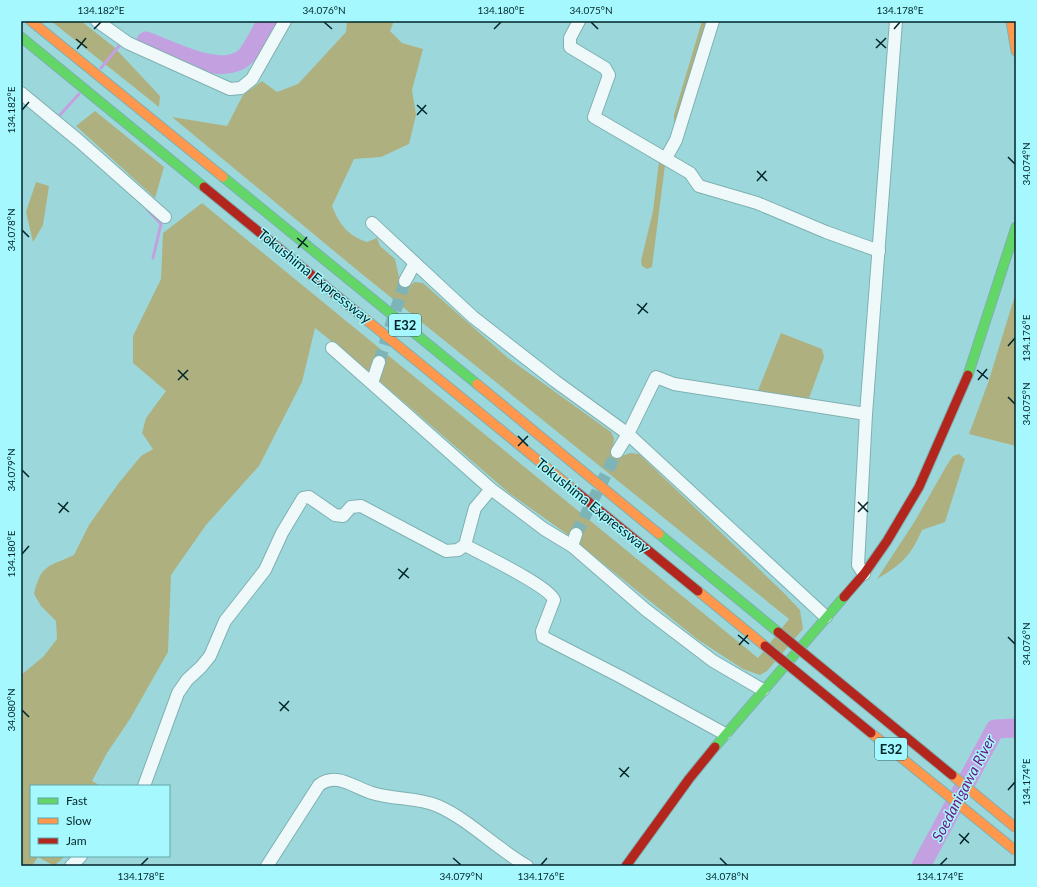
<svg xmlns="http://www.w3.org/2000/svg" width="1037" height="887" viewBox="0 0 1037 887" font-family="Lato,sans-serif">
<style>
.forest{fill:#aeb080}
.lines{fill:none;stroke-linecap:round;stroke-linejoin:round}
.stream{stroke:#c3a1e0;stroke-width:3}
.river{stroke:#c3a1e0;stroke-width:19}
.street-tunnel{stroke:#7db4b7;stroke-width:12;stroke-dasharray:12 6;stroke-linecap:butt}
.street-casing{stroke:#7fb0b2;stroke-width:14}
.fast-casing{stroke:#7fb0b2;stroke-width:11}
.slow-casing{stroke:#7fb0b2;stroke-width:11}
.jam-casing{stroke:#7fb0b2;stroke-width:11}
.street{stroke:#f0f9fa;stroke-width:12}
.fast{stroke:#63d668;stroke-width:9}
.slow{stroke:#ff974d;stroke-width:9}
.jam{stroke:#b3261e;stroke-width:9}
.slow-bridge-casing{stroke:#7fb0b2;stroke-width:11;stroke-linecap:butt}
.jam-bridge-casing{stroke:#7fb0b2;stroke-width:11;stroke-linecap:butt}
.slow-bridge{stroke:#ff974d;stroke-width:9}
.jam-bridge{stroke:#b3261e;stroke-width:9}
.ticks{fill:none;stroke:#012528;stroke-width:1.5}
.labels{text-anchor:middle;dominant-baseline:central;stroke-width:3;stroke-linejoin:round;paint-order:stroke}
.shield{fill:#a5f9fe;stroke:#326568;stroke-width:1}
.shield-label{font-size:13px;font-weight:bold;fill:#012528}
.street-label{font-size:14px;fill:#012528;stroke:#a5f9fe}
.water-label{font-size:15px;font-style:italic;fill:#741885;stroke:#a5f9fe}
.neatline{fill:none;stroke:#012528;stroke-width:1.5}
.ticks-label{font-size:10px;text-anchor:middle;fill:#012528}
</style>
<rect width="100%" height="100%" fill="#9cd8db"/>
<g class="forest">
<polygon points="51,21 81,21 114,47 160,96 159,107"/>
<path d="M347,21H394L390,31L402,43L423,49L412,90L416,115L409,144L381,157L354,159L332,206C340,225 347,235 367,242L377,238L380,246L395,259L399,277L409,286L415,282L423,283L508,358L611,432L614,438L613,452L619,457L630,453L639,454L784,593L800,610L803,629L767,671L760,675L743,669L697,639L564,532L509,493L360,364L315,328L302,382L259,466L206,525L171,575L168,652L130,719L107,753L92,781L101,786H31V856H65L54,866L38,857L32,866H21V675L43,657L57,639L56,621L41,606L34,594C41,563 49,567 74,555L89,525L118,484L141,456L153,449L142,433L146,418L166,391L133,363V336L161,279L163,233L202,203L758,658L789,619L357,270L172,117L227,126L243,95L262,81L277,92L298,84L346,32Z"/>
<polygon points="702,21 709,21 677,122 674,124 674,115"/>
<polygon points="95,111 164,167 155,198 76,126"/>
<polygon points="659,161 665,165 652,267 647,269 642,266 641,261 653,211"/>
<polygon points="36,182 49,186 43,225 33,242 26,212"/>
<polygon points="1016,292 1016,446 969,434 988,383"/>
<polygon points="781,333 822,349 824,357 808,401 757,393"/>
<path d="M959,454L965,459L945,522L922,530C910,557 902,564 877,579L915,521L947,465L953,456Z"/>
</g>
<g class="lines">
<g class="stream">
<polyline points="101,68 119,46"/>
<polyline points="59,116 79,94"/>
<polyline points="147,209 161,224 153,258"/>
</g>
<g class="river">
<path d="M146,41C172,50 222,79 246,56C253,48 261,31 267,21"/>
<polyline points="921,866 995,729 1016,728"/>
</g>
<g class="street-tunnel">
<polyline points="379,362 405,281"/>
<polyline points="576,534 617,452"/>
</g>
<defs>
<g id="street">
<polyline points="97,21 128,43 230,89 241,88 252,79 285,21"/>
<polyline points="579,21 570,38 570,47 605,68 609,75 594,117 690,173 699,186 757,203 826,232 879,251"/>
<polyline points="21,93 78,140 165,217"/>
<polyline points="666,158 676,140 713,21"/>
<polyline points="372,223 473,317 555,381 628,434 826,617"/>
<polyline points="405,281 415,263"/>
<polyline points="332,348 491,489 544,529 572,546 646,610 713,661 763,690"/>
<polyline points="372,383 379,362"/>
<polyline points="617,452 628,434 656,377 674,384 866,414"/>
<path d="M491,489L475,508L465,545C481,554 549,586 554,600L542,631L543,637L621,677L725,734"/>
<polyline points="572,546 576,534"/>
<polyline points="864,574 858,565 866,414 896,21"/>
<polyline points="144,786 178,693 187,680 201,667 210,656 225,621 265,570 282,533 303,498 309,497 335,515 343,516 351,507 361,506 446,551 458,550 465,545"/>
<polyline points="71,866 81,856"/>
<path d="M267,866L319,785C337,772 353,787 372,793C394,800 418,797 438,806C468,819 497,849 527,866"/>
</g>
<g id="fast">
<polyline points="21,37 204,187"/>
<polyline points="223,177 477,384"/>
<polyline points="968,375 1016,227"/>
<polyline points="659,534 778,632"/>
<polyline points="715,747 844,597"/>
</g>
<g id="slow">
<polyline points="31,21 223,177"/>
<polyline points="1011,21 1016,51"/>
<polyline points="358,313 573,489"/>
<polyline points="477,384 659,534"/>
<polyline points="698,591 765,646"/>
</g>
<g id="jam">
<polyline points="204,187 358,313"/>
<polyline points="573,489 698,591"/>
<polyline points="844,597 864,574 887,541 919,487 968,375"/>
<polyline points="626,866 689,779 715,747"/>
</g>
</defs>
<use href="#street" class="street-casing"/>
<use href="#fast" class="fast-casing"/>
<use href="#slow" class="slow-casing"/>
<use href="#jam" class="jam-casing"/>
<use href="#street" class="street"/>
<use href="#fast" class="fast"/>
<use href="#slow" class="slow"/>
<use href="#jam" class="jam"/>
<defs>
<g id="slow-bridge">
<polyline points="871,733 1016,851"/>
<polyline points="952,775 1016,828"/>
</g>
<g id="jam-bridge">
<polyline points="778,632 952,775"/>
<polyline points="765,646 871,733"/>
</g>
</defs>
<use href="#slow-bridge" class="slow-bridge-casing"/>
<use href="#jam-bridge" class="jam-bridge-casing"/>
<use href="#slow-bridge" class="slow-bridge"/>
<use href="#jam-bridge" class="jam-bridge"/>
</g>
<path class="ticks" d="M324,22L332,29M591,22L598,29M94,29L101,22M494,29L501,22M894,29L900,22M76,39L87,48M876,39L886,48M876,48L886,38M77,49L86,38M417,105L427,114M22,110L29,102M417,115L426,105M1008,157L1015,164M757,171L767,181M757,181L766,171M22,230L29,237M297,238L308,247M298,248L307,237M637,304L648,313M638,314L647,303M1008,346L1015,338M178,370L188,380M977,370L988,379M178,380L188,370M978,380L987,369M1008,397L1015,404M518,436L528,446M518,446L528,436M22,470L29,477M858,502L868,512M58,503L69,512M858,512L868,502M59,513L68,502M22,554L29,546M398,569L409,578M399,579L408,568M738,635L749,644M1008,637L1015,644M739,645L748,635M279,702L289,711M22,710L29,717M280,711L289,701M619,768L629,777M620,777L629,767M1008,790L1015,782M959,834L969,843M960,844L969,833M453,858L461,865M720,858L727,865M141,865L148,858M541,865L547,858M940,865L947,858"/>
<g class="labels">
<g class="shield">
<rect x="389" y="314" width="32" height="22" rx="3"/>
<rect x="875" y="738" width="32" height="22" rx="3"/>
</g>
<g class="shield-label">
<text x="405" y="325">E32</text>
<text x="891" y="749">E32</text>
</g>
<g class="street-label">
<text transform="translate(315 276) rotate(39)">Tokushima Expressway</text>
<text transform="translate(593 505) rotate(39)">Tokushima Expressway</text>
</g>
<g class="water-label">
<text transform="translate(963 788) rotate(-62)">Soedanigawa River</text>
</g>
</g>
<rect width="1037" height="887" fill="none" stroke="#a5f9fe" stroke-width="44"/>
<rect x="30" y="785" width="140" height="72" fill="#a5f9fe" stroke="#63a4a8"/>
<rect x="38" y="798" width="20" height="6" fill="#63d668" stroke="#63a4a8"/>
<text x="66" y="805" font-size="12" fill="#012528">Fast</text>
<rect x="38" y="818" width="20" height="6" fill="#ff974d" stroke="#63a4a8"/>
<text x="66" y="825" font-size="12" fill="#012528">Slow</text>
<rect x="38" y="838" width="20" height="6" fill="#b3261e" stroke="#63a4a8"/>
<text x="66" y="845" font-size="12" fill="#012528">Jam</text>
<rect x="22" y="22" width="993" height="843" class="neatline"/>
<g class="ticks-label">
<text x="101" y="14">134.182°E</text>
<text x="324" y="14">34.076°N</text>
<text x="501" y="14">134.180°E</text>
<text x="591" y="14">34.075°N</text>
<text x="900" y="14">134.178°E</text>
<text transform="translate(11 110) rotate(-90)" y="4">134.182°E</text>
<text transform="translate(1026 164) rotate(-90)" y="4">34.074°N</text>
<text transform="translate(11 230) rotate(-90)" y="4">34.078°N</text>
<text transform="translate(1026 338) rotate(-90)" y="4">134.176°E</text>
<text transform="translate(1026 404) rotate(-90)" y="4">34.075°N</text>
<text transform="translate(11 470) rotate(-90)" y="4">34.079°N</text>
<text transform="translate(11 554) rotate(-90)" y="4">134.180°E</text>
<text transform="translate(1026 644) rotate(-90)" y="4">34.076°N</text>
<text transform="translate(11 710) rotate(-90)" y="4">34.080°N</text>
<text transform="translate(1026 782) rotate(-90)" y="4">134.174°E</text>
<text x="141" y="880">134.178°E</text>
<text x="461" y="880">34.079°N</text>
<text x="541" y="880">134.176°E</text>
<text x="727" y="880">34.078°N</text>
<text x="940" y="880">134.174°E</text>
</g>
</svg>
